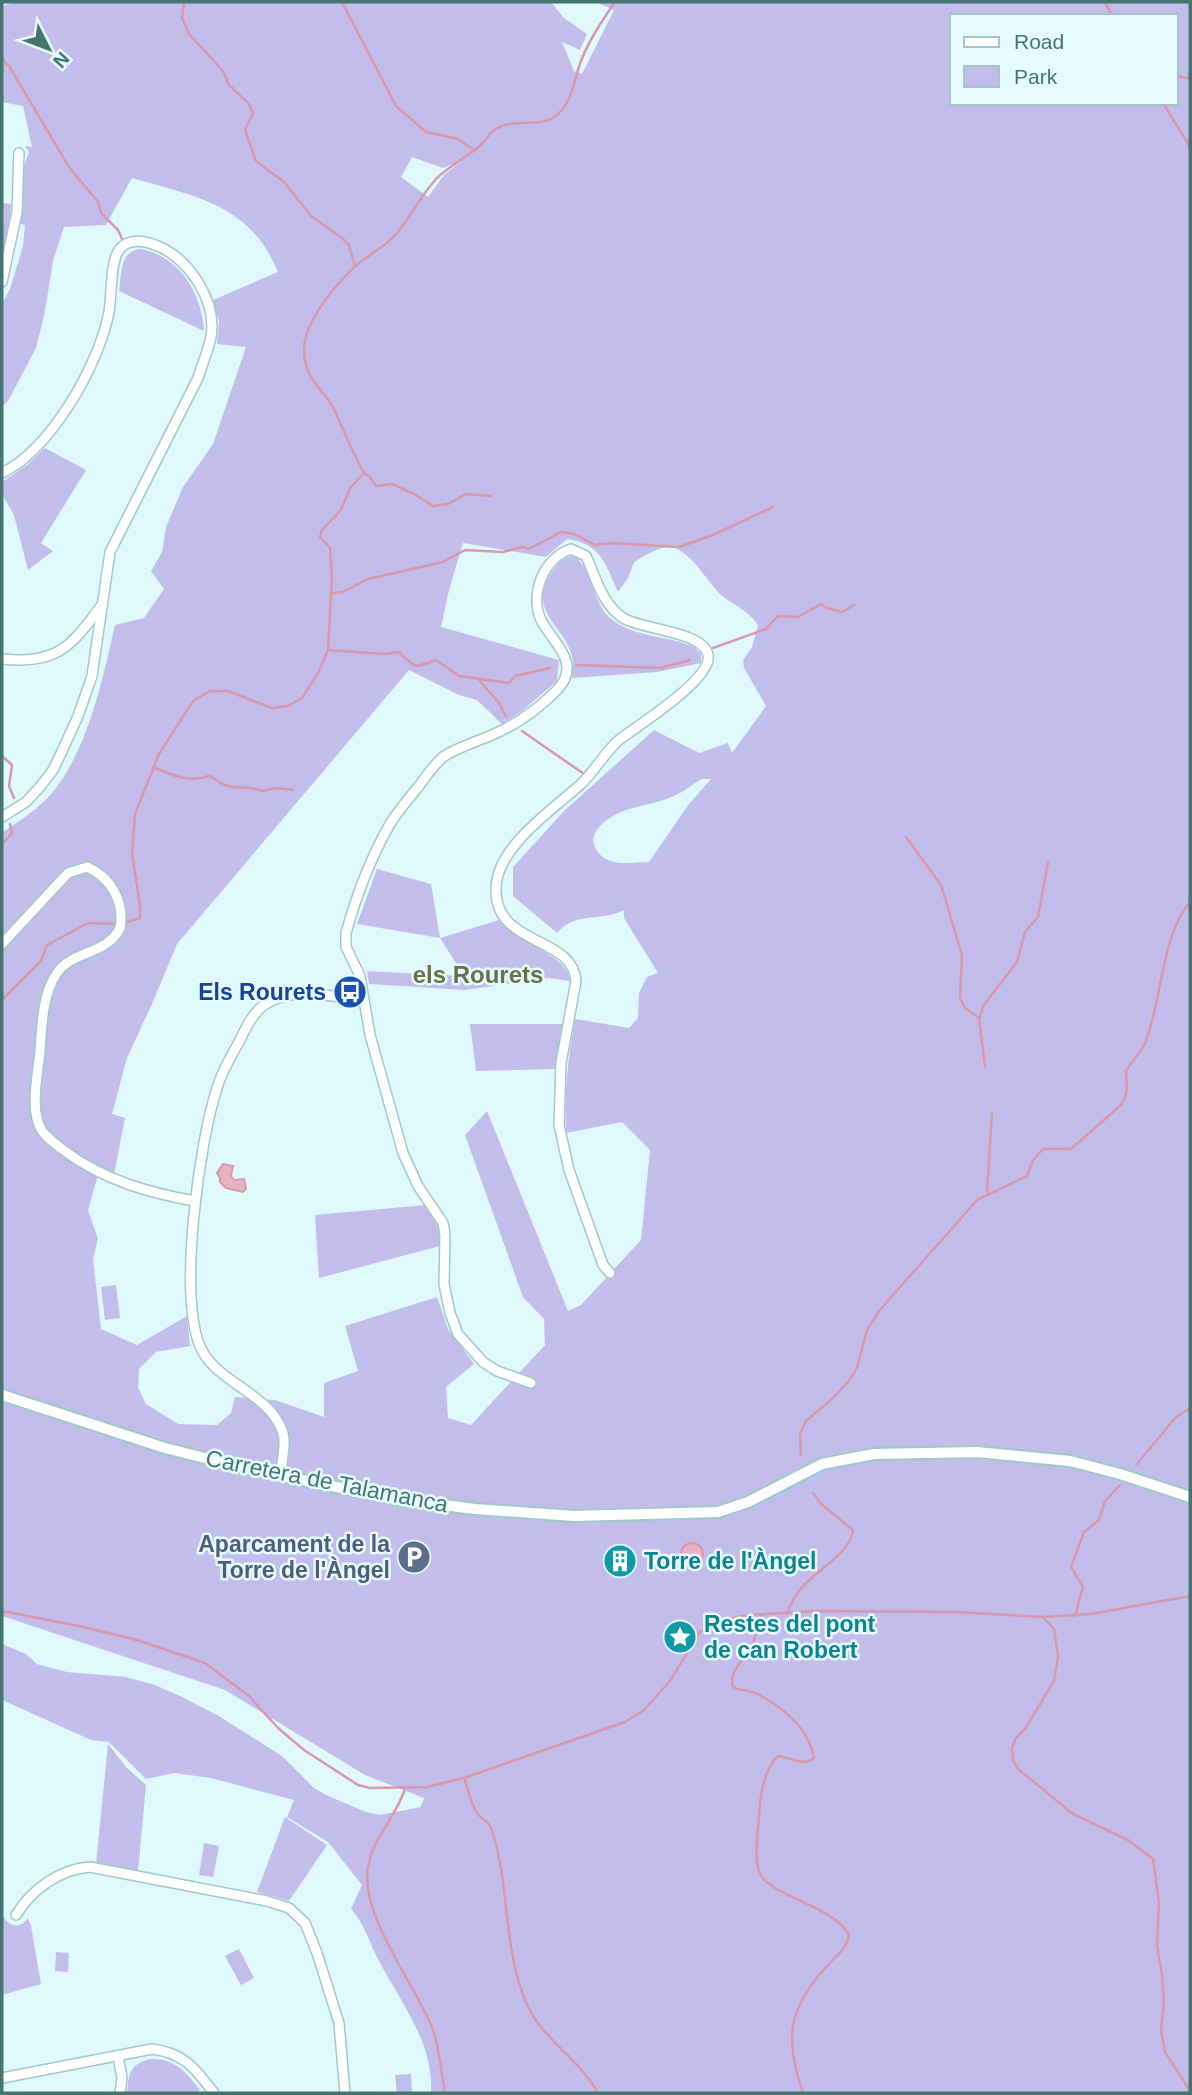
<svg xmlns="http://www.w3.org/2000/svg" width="1192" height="2095" viewBox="0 0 1192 2095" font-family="Arial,sans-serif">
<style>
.green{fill:#c3bdeb;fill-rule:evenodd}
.water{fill:#e7b3c3;stroke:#da98ac;stroke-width:2}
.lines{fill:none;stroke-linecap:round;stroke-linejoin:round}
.stream{stroke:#da98ac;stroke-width:2.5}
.minor-casing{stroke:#a0c9c8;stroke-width:12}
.tertiary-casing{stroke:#a0c9c8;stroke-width:14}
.minor{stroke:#fff;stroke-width:9}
.tertiary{stroke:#fff;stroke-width:10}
.labels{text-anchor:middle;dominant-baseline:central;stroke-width:5;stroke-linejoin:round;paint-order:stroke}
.transit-label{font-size:23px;font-weight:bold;fill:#164399;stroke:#e6fbff;text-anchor:end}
.street-label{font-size:23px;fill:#457570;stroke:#e6fbff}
.service-label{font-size:23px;font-weight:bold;fill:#4e5e75;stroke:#e6fbff;text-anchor:end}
.culture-label{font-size:23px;font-weight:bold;fill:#0d838f;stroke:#e6fbff;text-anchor:start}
.neighbourhood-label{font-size:24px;font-weight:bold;fill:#687048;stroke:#e6fbff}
</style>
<rect width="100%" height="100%" fill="#dff9fd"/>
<g class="green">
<path d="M16,2H551L564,18L587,34L580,50L562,42L574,71L582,74L614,10L596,2H1190V2093H431C434,2041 399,2001 377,1957C368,1939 365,1925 351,1909L362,1885L328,1842L287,1817L294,1800L211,1778L174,1773L146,1779L109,1742L91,1740L2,1700V1644L26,1654L37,1664L51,1668L67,1672L126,1677L155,1685L182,1697L217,1715L282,1756L314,1788L326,1795L366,1812L380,1815L421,1807L424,1798L365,1775L225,1690L2,1616V833C20,820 42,807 56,788C89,744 103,678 115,625L144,618L164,589L151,571L162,552L166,527L183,487L213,444L246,347L217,344L219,322L213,300L278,272C249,203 196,197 132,178L106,225L64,227L53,261L45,311L36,348L8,401L2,406V304L10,289L23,246L25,225L21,224L24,167L29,152L25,146L32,147L23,106L2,102V6ZM952,16H1176V103H952ZM412,157L443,168L462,160L444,175L428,197L401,177ZM567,539C601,544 605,563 618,592L628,578L634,562C643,557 657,547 669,547C689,548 707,581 720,594C733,605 748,610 758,625L752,647L743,660L744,668L766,706L732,753L728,743L699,753L654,730L564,811L513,867V896L557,933C575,911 601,922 624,910V918L658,973L647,977L639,993L638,1018L629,1028L575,1019C568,1058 564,1094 566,1133L622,1122L650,1150L641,1240L581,1305L568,1311L487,1111L465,1135L523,1297L544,1319L545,1345L471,1425L448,1418L446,1387L474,1364L448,1329L437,1297L345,1326L358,1371L324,1383V1417L275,1400L235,1397L231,1413L217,1425L178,1424L146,1404L138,1388L139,1369L156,1352L190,1346L187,1316L137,1345L101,1329L93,1259L98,1239L88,1210L98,1175H114L125,1118L112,1114L127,1058L152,1004L177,944L409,670L459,695L477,700L502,724L522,711L557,681L559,660L441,627L449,590L463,543L546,557ZM702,779H711L689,804L649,862C631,862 605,869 595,847C591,840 594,833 599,827C621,804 648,808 674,796C684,792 692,784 702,779Z"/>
<polygon points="2,203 11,204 8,237 2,262"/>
<path d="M141,249C179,256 202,293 204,331L119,291C122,273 119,251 141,249Z"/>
<polygon points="45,448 86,470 41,543 53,551 28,570 14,515 2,494 2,482 27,465"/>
<path d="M574,556C592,567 592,602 610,618C633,638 668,635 694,647L701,654V663L657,672L572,678C573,671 574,663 572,656C565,626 525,610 552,572C558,563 563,557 574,556Z"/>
<path d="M377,869L431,884L440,938L499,920C516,943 570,956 570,981L548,978L465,990L369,984L367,971L464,976L440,938L357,924Z"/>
<polygon points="470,1024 563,1024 555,1069 476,1071"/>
<polygon points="426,1205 438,1228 440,1246 319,1278 315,1215"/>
<polygon points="116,1285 120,1318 105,1320 101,1287"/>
<polygon points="108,1744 126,1767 146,1785 138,1871 96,1864"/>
<polygon points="285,1817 327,1845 289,1901 257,1892"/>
<polygon points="204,1843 219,1846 213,1877 199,1875"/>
<path d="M2,1917H4C10,1928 21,1928 28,1918L31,1926L41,1984L2,1995Z"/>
<polygon points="239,1949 254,1978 241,1985 225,1956"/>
<polygon points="56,1952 69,1953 68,1972 55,1971"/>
<path d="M150,2059C175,2058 186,2072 200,2090L196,2093H127C129,2075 129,2064 150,2059Z"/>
<polygon points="411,2074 412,2093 397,2093 395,2075"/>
</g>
<g class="water">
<polygon points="223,1164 233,1166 231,1176 234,1180 244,1179 246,1189 243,1192 226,1188 220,1182 220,1178 217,1173"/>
<circle cx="692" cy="1554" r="11"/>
</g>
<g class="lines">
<g class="stream">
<polyline points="184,2 182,18 189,34 224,72 228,84 248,103 253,113 245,130 256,161 284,182 311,216 342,238 349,245 355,266"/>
<polyline points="342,2 396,106 426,132 458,139 474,150"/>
<polyline points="1105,2 1112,16"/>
<polyline points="2,59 9,66 69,167 98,202 101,213 118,230 123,241"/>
<polyline points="1176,76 1187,78 1190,77"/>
<polyline points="1163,103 1190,147"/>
<polyline points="364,473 370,477 376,486 392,484 414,494 433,506 448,504 466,494 491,496"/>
<polyline points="333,593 343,592 368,579 443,562 465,550 503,552 523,547 529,549 561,532 574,534 595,545 612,543 679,547 713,535 773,507"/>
<polyline points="713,648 766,629 778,616 798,617 821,604 827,608 842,612 854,605"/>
<path d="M329,650L384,654L399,652C418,671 414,667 436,660L459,676L509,683L515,676L550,668"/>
<polyline points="576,665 661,668 690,660"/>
<polyline points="479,680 499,703 506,716"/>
<polyline points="522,731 584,774"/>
<polyline points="2,756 12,765 9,786 14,798"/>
<path d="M153,767C171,775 190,783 209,776C215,778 219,783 225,785C237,790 250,785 262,791L276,788L293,790"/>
<polyline points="906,837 941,885 962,955 960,998 965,1008 979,1018 985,1067"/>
<polyline points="2,844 12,833 10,824"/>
<path d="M124,923L140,918V906L132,853L135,814L159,754L193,701L210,691H228L272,708L288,706L302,698L318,673L328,650L332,577L330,548L320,537L322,530L341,510L350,488L364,473C353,453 344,432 335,411C324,388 305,382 304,351C303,322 338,281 359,263C372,253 386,246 397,233C411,216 421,195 437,178C450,166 466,157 480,146C485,141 488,135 494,130C514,116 542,130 558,114C573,100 574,79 581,61C589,40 602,21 615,2"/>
<polyline points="2,1000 41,961 47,945 88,923 117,924"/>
<polyline points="980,1018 983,1006 1017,962 1025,932 1038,917 1048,862"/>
<polyline points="987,1192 992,1112"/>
<path d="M801,1455L800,1434L806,1421L832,1399L848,1382L857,1368L867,1330L879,1311L977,1200L1027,1176L1033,1160L1043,1149H1071L1121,1105C1130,1090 1126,1086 1126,1071C1132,1061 1140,1054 1145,1043C1162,1003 1161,935 1190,902"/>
<polyline points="1137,1464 1175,1418 1190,1408"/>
<polyline points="2,1611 79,1626 137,1640 205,1663 249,1696 278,1728 304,1750 358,1785 370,1788 427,1787 464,1778 625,1722 644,1710 670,1681 700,1632 717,1621 727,1619 748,1615 819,1611 957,1612 1043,1617 1091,1614 1190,1596"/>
<path d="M787,1613C792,1602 796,1593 805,1584C818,1570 852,1551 853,1530L821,1504L813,1493"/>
<path d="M761,1615C758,1626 756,1637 751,1648C744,1662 728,1669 733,1687C740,1691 748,1690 755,1693C782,1706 809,1728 814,1758C803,1767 790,1757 778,1756C763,1770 760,1797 759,1816C758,1833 754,1854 759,1871C766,1896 831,1903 849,1935C847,1948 837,1955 828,1965C788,2007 784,2039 803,2093"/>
<polyline points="1075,1616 1083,1587 1071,1567 1084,1532 1099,1520 1105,1501 1120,1485"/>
<polyline points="1044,1618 1054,1629 1058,1657 1054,1681 1025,1729 1016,1738 1012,1748 1013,1760 1018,1769 1073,1814 1128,1840 1153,1859 1159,1902 1157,1946 1162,1975 1164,2001 1161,2030 1165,2052 1190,2091"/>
<path d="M464,1778C468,1788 471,1805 477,1813C484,1822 489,1819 493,1834C510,1889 503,1948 526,2002C541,2039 579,2058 598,2093"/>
<path d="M405,1789C396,1817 373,1837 368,1867C359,1915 416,1985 433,2030C440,2049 441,2073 445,2093"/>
</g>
<defs>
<g id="minor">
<polyline points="2,282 17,212 19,153"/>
<path d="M2,473C51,449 99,365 109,312C112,296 110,262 119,250C129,237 145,241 158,246C190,260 217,301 211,337C208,351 202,365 198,378L110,552L92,676L78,716L63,749L53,770L39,788L26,802L2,817"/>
<path d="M2,659C56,665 71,647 101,606"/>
<path d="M2,944L68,873L87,867C111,877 125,903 120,928C107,955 73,950 57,973C42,994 42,1027 40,1051C38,1074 29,1111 42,1131C48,1139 58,1146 66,1152C104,1180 149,1193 195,1201"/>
<path d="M531,1383L497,1371L483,1362L458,1334L450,1313L444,1284L445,1235L443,1223L418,1186L403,1153L370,1035L360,976L346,947V933C356,897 371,857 390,824C398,811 409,798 419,786C426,776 434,765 443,757C458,747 476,742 492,735C516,725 539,708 557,690C583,663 552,642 541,620C529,594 544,558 571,549L586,556C596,578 602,604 623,618C643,630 703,631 708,655C713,679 638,725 619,740C604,753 595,771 581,784C553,810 497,846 496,888C494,947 573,935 576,981L561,1063L559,1125L569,1170L603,1265L610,1273"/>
<path d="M282,1475C280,1461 287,1447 283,1433C269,1390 211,1383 198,1341C180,1285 199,1144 217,1088C222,1071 232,1055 240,1040C246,1027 253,1013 264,1005C291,986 333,997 363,1000"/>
<path d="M16,1915C32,1889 60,1869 90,1867L267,1901L289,1908L305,1923L317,1953L339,2023L345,2093"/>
<polyline points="118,2056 122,2078 120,2093"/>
<path d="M2,2078L152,2049C185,2053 195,2069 214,2093"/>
</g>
<polyline id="tertiary" points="2,1395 165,1448 244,1468 395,1499 475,1509 574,1516 718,1512 748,1502 822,1464 874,1454 977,1452 1070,1461 1120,1474 1190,1497"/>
</defs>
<use href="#minor" class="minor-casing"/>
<use href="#tertiary" class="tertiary-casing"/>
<use href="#minor" class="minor"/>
<use href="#tertiary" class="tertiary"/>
</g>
<defs>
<symbol id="bus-disc" viewBox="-11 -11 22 22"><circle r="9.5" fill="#1a4fb4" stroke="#e6fbff"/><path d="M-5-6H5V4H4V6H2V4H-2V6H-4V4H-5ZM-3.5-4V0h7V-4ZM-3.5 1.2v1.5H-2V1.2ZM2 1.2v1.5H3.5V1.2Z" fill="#fff"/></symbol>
<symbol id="parking-disc" viewBox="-11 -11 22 22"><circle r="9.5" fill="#5c6f8a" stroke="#e6fbff"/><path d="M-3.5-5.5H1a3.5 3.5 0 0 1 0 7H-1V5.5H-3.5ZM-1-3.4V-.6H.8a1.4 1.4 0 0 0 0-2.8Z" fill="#fff"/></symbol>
<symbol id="building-disc" viewBox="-11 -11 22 22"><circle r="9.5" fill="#0f9aa8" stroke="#e6fbff"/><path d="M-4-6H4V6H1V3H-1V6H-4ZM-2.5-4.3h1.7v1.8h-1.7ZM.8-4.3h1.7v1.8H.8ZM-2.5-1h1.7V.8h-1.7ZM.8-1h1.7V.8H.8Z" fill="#fff"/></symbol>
<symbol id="sight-disc" viewBox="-11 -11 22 22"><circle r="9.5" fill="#0f9aa8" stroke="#e6fbff"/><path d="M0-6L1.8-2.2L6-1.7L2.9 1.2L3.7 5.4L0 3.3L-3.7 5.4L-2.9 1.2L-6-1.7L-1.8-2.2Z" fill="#fff"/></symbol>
</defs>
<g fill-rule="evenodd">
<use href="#bus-disc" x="331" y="973" width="38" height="38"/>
<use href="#parking-disc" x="395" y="1538" width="38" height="38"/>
<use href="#building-disc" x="601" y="1542" width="38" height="38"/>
<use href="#sight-disc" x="661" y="1618" width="38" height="38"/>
</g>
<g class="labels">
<g class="transit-label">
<text x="326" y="992">Els Rourets</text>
</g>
<g class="street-label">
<text transform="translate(327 1481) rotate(11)">Carretera de Talamanca</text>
</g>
<g class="service-label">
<text x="390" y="1544">Aparcament de la<tspan x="390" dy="26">Torre de l'Àngel</tspan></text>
</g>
<g class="culture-label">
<text x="644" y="1561">Torre de l'Àngel</text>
<text x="704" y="1624">Restes del pont<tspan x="704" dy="26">de can Robert</tspan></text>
</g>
<g class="neighbourhood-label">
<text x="478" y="974">els Rourets</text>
</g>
</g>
<rect width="1192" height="2095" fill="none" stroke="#457570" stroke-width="7"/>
<rect x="950" y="14" width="228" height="91" fill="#e6fbff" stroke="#a6c5c6" stroke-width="2"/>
<rect x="964" y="37" width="35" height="10" fill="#ffffff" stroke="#a6c5c6" stroke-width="2"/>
<text x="1014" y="49" font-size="21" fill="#457570">Road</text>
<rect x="964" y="66" width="35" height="21" fill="#c3bdeb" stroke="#a6c5c6" stroke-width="2"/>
<text x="1014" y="84" font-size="21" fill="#457570">Park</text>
<g transform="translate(49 49) rotate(132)" stroke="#e6fbff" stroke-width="5" paint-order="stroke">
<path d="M0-5L12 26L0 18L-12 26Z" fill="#457570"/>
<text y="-10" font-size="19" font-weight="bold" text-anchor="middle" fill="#457570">N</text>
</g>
</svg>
